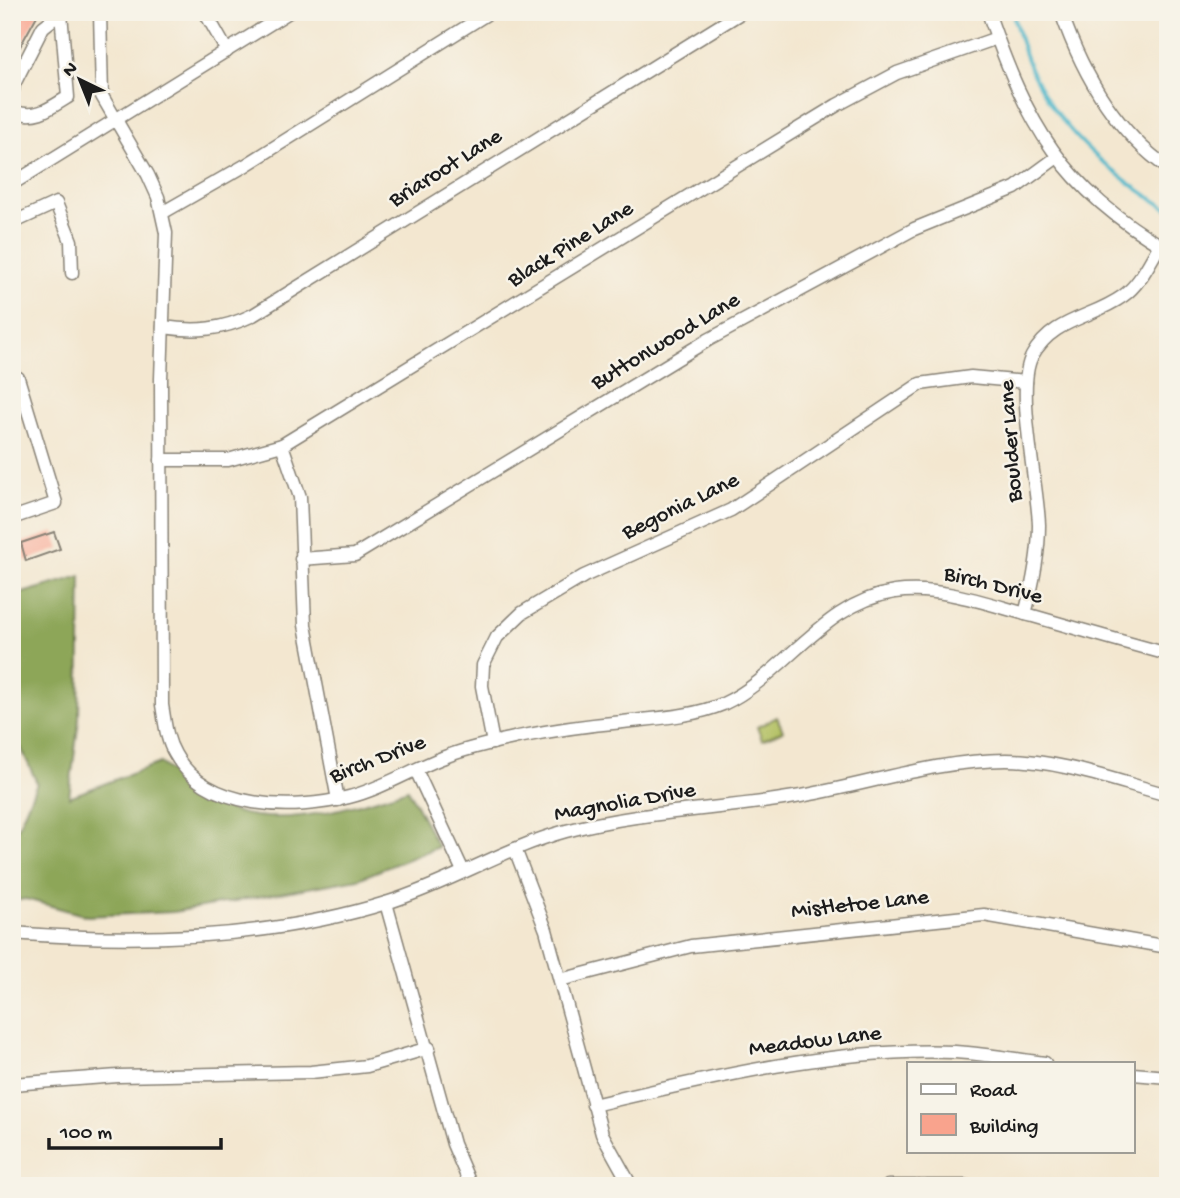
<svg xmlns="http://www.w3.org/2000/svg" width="1180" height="1198" viewBox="0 0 1180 1198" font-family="'Gochi Hand',sans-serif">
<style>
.green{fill:#b2c062;stroke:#676e3f;stroke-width:2}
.forest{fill:#8da658;stroke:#54613a;stroke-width:2}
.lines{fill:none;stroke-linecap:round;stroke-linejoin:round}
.stream{stroke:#4db8cb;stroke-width:3.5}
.building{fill:#f9a38d}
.minor-casing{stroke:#888276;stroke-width:15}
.minor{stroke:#fff;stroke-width:12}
.labels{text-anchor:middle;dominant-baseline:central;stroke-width:5;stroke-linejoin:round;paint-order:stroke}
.street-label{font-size:23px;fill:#1c1c1c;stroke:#f7f3e8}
</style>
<rect width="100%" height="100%" fill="#f7f3e8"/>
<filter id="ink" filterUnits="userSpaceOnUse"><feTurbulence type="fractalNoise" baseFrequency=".0143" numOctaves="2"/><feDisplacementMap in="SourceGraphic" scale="14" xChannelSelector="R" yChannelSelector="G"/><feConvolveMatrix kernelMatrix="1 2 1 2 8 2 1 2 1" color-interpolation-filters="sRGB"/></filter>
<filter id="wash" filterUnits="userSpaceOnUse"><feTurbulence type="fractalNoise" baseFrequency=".00686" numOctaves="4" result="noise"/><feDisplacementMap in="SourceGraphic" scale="28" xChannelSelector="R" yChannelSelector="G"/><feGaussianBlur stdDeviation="1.57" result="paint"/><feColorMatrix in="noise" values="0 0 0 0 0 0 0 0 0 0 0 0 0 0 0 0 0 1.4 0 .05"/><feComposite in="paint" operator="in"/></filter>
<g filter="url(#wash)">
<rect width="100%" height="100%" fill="#f3e7d0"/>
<polygon class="green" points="777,717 783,731 762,740 757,727"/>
<path class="forest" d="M81,576L79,719L69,797L160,763C174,774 188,787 203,797C263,837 346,809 408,789L438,847L358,879L174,912L87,916L26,899L12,901V831L18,827L37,783L17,739L12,741V596Z"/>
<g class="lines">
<path class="stream" d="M1012,12C1019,34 1024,59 1035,78C1065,136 1113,175 1168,209"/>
</g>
<g id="blocks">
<g class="building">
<polygon points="12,12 39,12 12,61"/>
<polygon points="54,532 60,549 26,561 21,543"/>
</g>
</g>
</g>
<g filter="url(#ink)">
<use href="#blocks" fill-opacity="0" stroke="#888276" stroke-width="2"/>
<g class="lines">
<defs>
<g id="minor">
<path d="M100,12L102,96L148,175L158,197L166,233L161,379L162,705C165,722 166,739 175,754C206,811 295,811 349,797C381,789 411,770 442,758C466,748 492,743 518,737C553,730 588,725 623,722C656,718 692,717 723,704C785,675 823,602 895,592C942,586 988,604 1033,616C1078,629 1123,642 1168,654"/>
<polyline points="205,12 227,51"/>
<path d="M988,12C1027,125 1062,188 1168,250"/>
<path d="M1061,12C1082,73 1114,130 1168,168"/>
<polyline points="12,95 14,84 43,27 62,12"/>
<path d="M12,107L16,112C37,119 50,108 68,97L61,13"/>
<polyline points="12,184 289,12"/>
<polyline points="162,213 246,165 490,12"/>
<polyline points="12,223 56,203 71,241 72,273"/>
<path d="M163,327C196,332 222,330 253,315L742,12"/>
<polyline points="12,377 18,378 56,503 12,518"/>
<polyline points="282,445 300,497 305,625 338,800"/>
<polyline points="161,460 228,460 282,445 837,105 897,73 997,38"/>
<polyline points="301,559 355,555 708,340 914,229 1015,188 1056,158"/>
<path d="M1025,614C1033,584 1039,556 1039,525C1038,486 1015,387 1032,356C1053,318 1091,319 1123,296C1140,284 1149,263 1160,245"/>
<polyline points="493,743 482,686 483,665 497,637 522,613 584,576 731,510 920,384 971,377 1026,382"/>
<polyline points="416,770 463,871"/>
<polyline points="515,849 546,930 602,1134 631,1186"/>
<polyline points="386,903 453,1144 471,1186"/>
<path d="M12,933C137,943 269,940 389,902C450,883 504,848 566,831C640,811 719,810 795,797C864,786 935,760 1006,760C1061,760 1115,781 1168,795"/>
<polyline points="560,980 691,946 984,915 1168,947"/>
<polyline points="1133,1074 1168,1077"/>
<polyline points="12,1084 118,1076 311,1072 367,1066 429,1048"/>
<path d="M593,1105C708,1078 836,1047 955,1052C985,1054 1015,1059 1045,1063"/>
<polyline points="888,1186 967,1186"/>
</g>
</defs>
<use href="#minor" class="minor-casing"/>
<use href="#minor" class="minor"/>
</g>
</g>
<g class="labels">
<g class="street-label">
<text transform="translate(446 169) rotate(-32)">Briaroot Lane</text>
<text transform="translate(571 245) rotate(-32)">Black Pine Lane</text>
<text transform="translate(666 342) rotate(-31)">Buttonwood Lane</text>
<text transform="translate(1012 441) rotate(-94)">Boulder Lane</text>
<text transform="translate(681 507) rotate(-26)">Begonia Lane</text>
<text transform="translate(993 586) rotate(14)">Birch Drive</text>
<text transform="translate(378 760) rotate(-21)">Birch Drive</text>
<text transform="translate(625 803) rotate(-10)">Magnolia Drive</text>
<text transform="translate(860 905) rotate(-6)">Mistletoe Lane</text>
<text transform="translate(815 1042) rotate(-7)">Meadow Lane</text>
</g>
</g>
<rect width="1180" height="1198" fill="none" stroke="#f7f3e8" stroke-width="42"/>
<rect x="907" y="1062" width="228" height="91" fill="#f7f3e8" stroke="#9f9d96" stroke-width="2"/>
<rect x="921" y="1084" width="35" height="10" fill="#ffffff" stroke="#9f9d96" stroke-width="2"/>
<text x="970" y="1096" font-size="21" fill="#1c1c1c">Road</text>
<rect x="921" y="1114" width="35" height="21" fill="#f9a38d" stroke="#9f9d96" stroke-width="2"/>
<text x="970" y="1132" font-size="21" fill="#1c1c1c">Building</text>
<g transform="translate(80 80) rotate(317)" stroke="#f7f3e8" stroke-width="5" paint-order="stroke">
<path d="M0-5L12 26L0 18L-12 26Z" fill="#1c1c1c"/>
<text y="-10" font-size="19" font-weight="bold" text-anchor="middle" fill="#1c1c1c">N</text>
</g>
<path d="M49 1138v10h172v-10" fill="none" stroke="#1c1c1c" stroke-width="3.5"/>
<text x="60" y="1138" font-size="21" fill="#1c1c1c" stroke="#f7f3e8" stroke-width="5" paint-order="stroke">100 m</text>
</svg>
